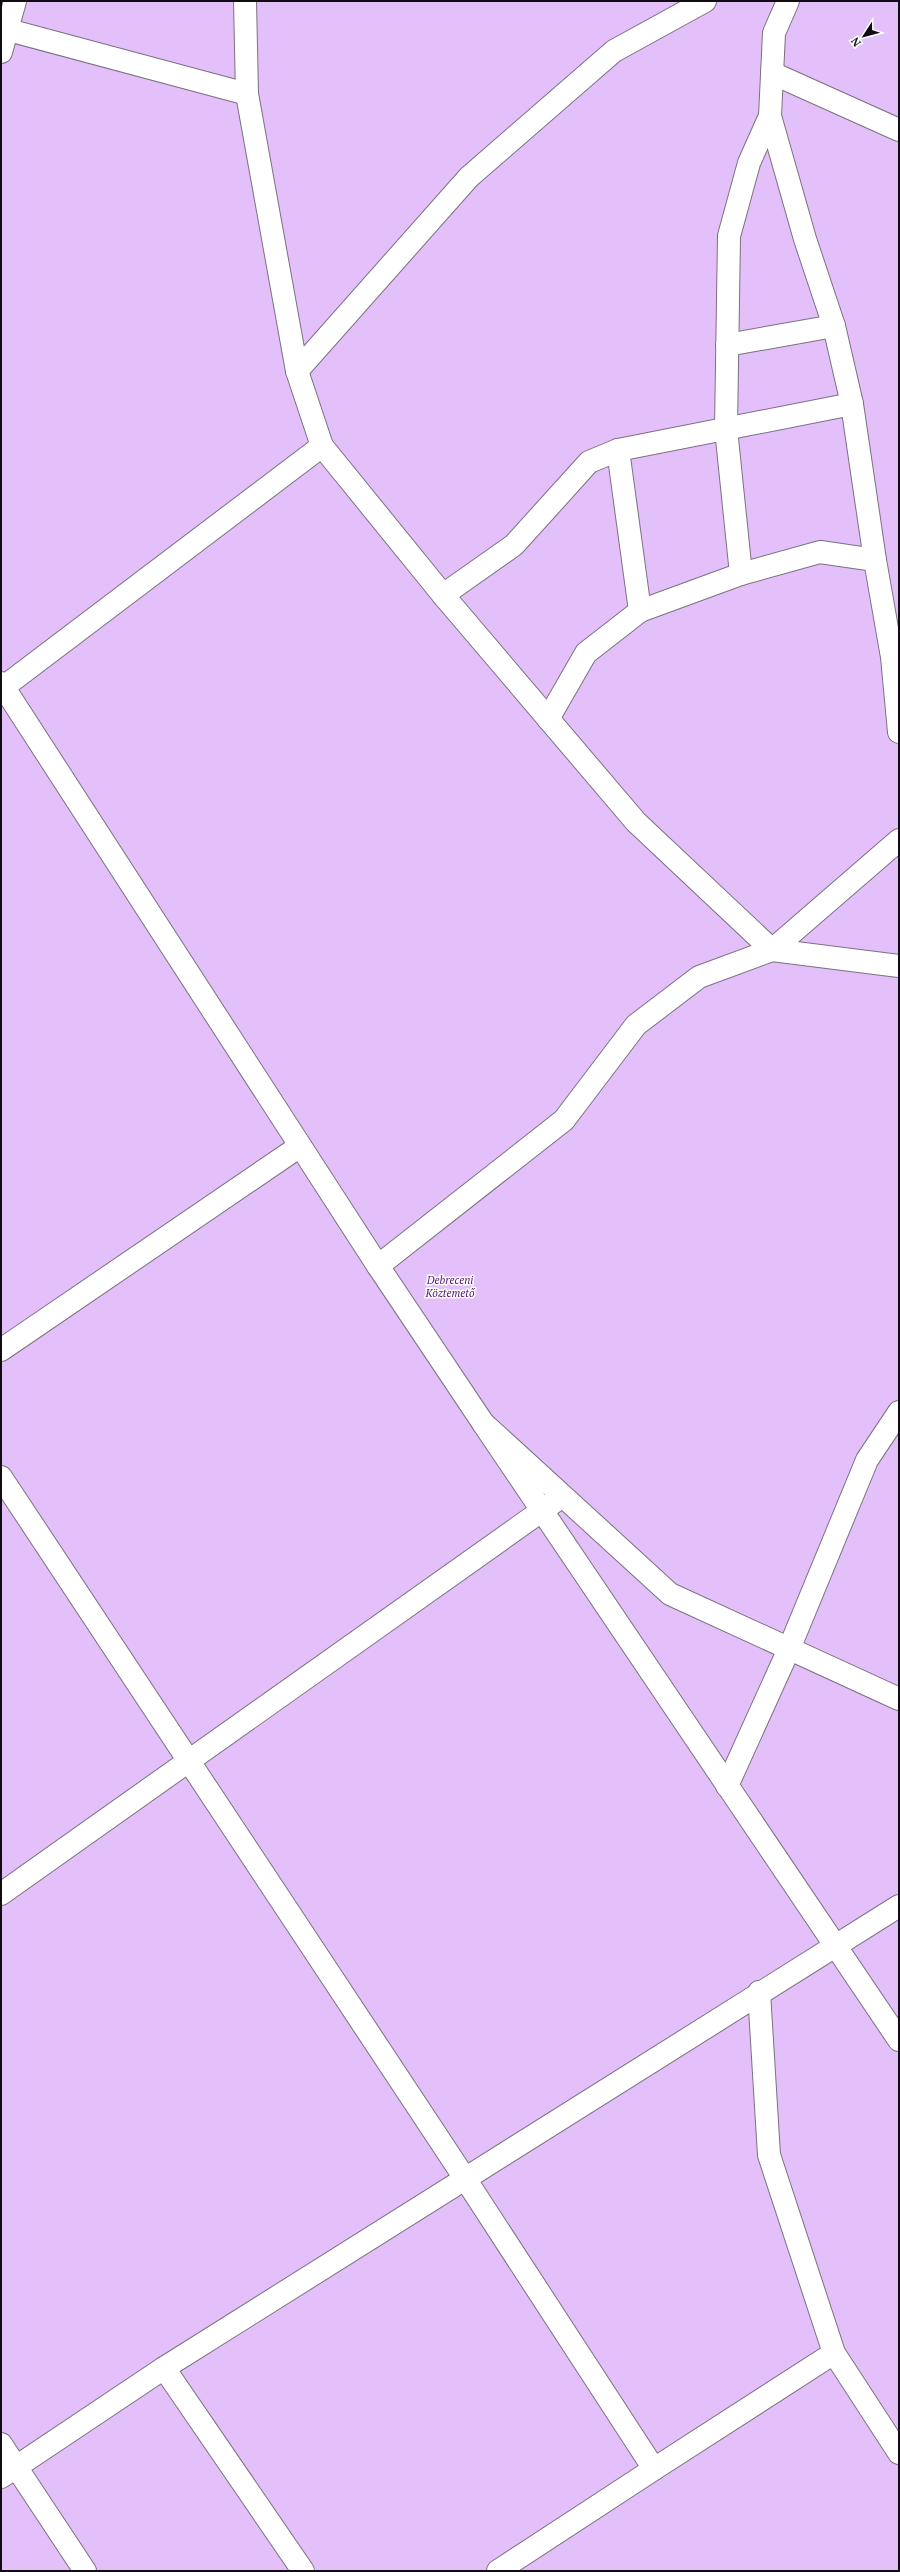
<svg xmlns="http://www.w3.org/2000/svg" width="900" height="2572" viewBox="0 0 900 2572" font-family="'PT Serif',serif">
<style>
.green{fill:#e3c0f9}
.lines{fill:none;stroke-linecap:round;stroke-linejoin:round}
.minor-casing{stroke:#7b7182;stroke-width:24}
.minor{stroke:#fff;stroke-width:22}
.labels{text-anchor:middle;dominant-baseline:central;stroke-width:3;stroke-linejoin:round;paint-order:stroke}
.park-label{font-size:11px;font-style:italic;fill:#531270;stroke:#fff}
</style>
<rect width="100%" height="100%" fill="#efe3f7"/>
<rect class="green" x="1" y="1" width="898" height="2570"/>
<g class="lines">
<defs>
<g id="minor">
<polyline points="788,1 774,33 770,116 805,239 834,326 852,404 875,560 892,657 899,732"/>
<polyline points="1,28 247,94"/>
<polyline points="1,52 15,1"/>
<polyline points="772,73 899,130"/>
<polyline points="727,345 834,326"/>
<polyline points="297,371 469,177 614,51 705,1"/>
<polyline points="618,450 640,611"/>
<polyline points="741,574 726,429 729,236 749,163 770,116"/>
<polyline points="443,595 514,545 589,462 618,450 852,404"/>
<polyline points="1,683 378,1266 564,1120 636,1025 699,977 772,950 636,822 443,595 322,446 297,371 247,94 245,1"/>
<polyline points="1,689 322,446"/>
<polyline points="548,719 586,653 640,611 741,574 820,552 875,560"/>
<polyline points="772,950 899,840"/>
<polyline points="772,950 899,966"/>
<polyline points="378,1266 483,1423 670,1594 899,1699"/>
<polyline points="1,1350 300,1146"/>
<polyline points="483,1423 899,2040"/>
<polyline points="1,1477 466,2180 654,2469 498,2571"/>
<polyline points="727,1786 789,1649 867,1460 899,1412"/>
<polyline points="1,1894 554,1502"/>
<polyline points="759,1992 769,2155 834,2353 899,2453"/>
<polyline points="164,2368 303,2571"/>
<polyline points="1,2444 85,2571"/>
<polyline points="654,2469 834,2353"/>
<polyline points="1,2477 164,2368 899,1906"/>
</g>
</defs>
<use href="#minor" class="minor-casing"/>
<use href="#minor" class="minor"/>
</g>
<g class="labels">
<g class="park-label">
<text x="450" y="1280">Debreceni<tspan x="450" dy="13">Köztemető</tspan></text>
</g>
</g>
<rect width="900" height="2572" fill="none" stroke="#100c12" stroke-width="4"/>
<g transform="translate(864 36) rotate(234)" stroke="#ffffff" stroke-width="3" paint-order="stroke">
<path d="M0-3L7 15L0 10L-7 15Z" fill="#100c12"/>
<text y="-6" font-size="11" font-weight="bold" text-anchor="middle" fill="#100c12">N</text>
</g>
</svg>
